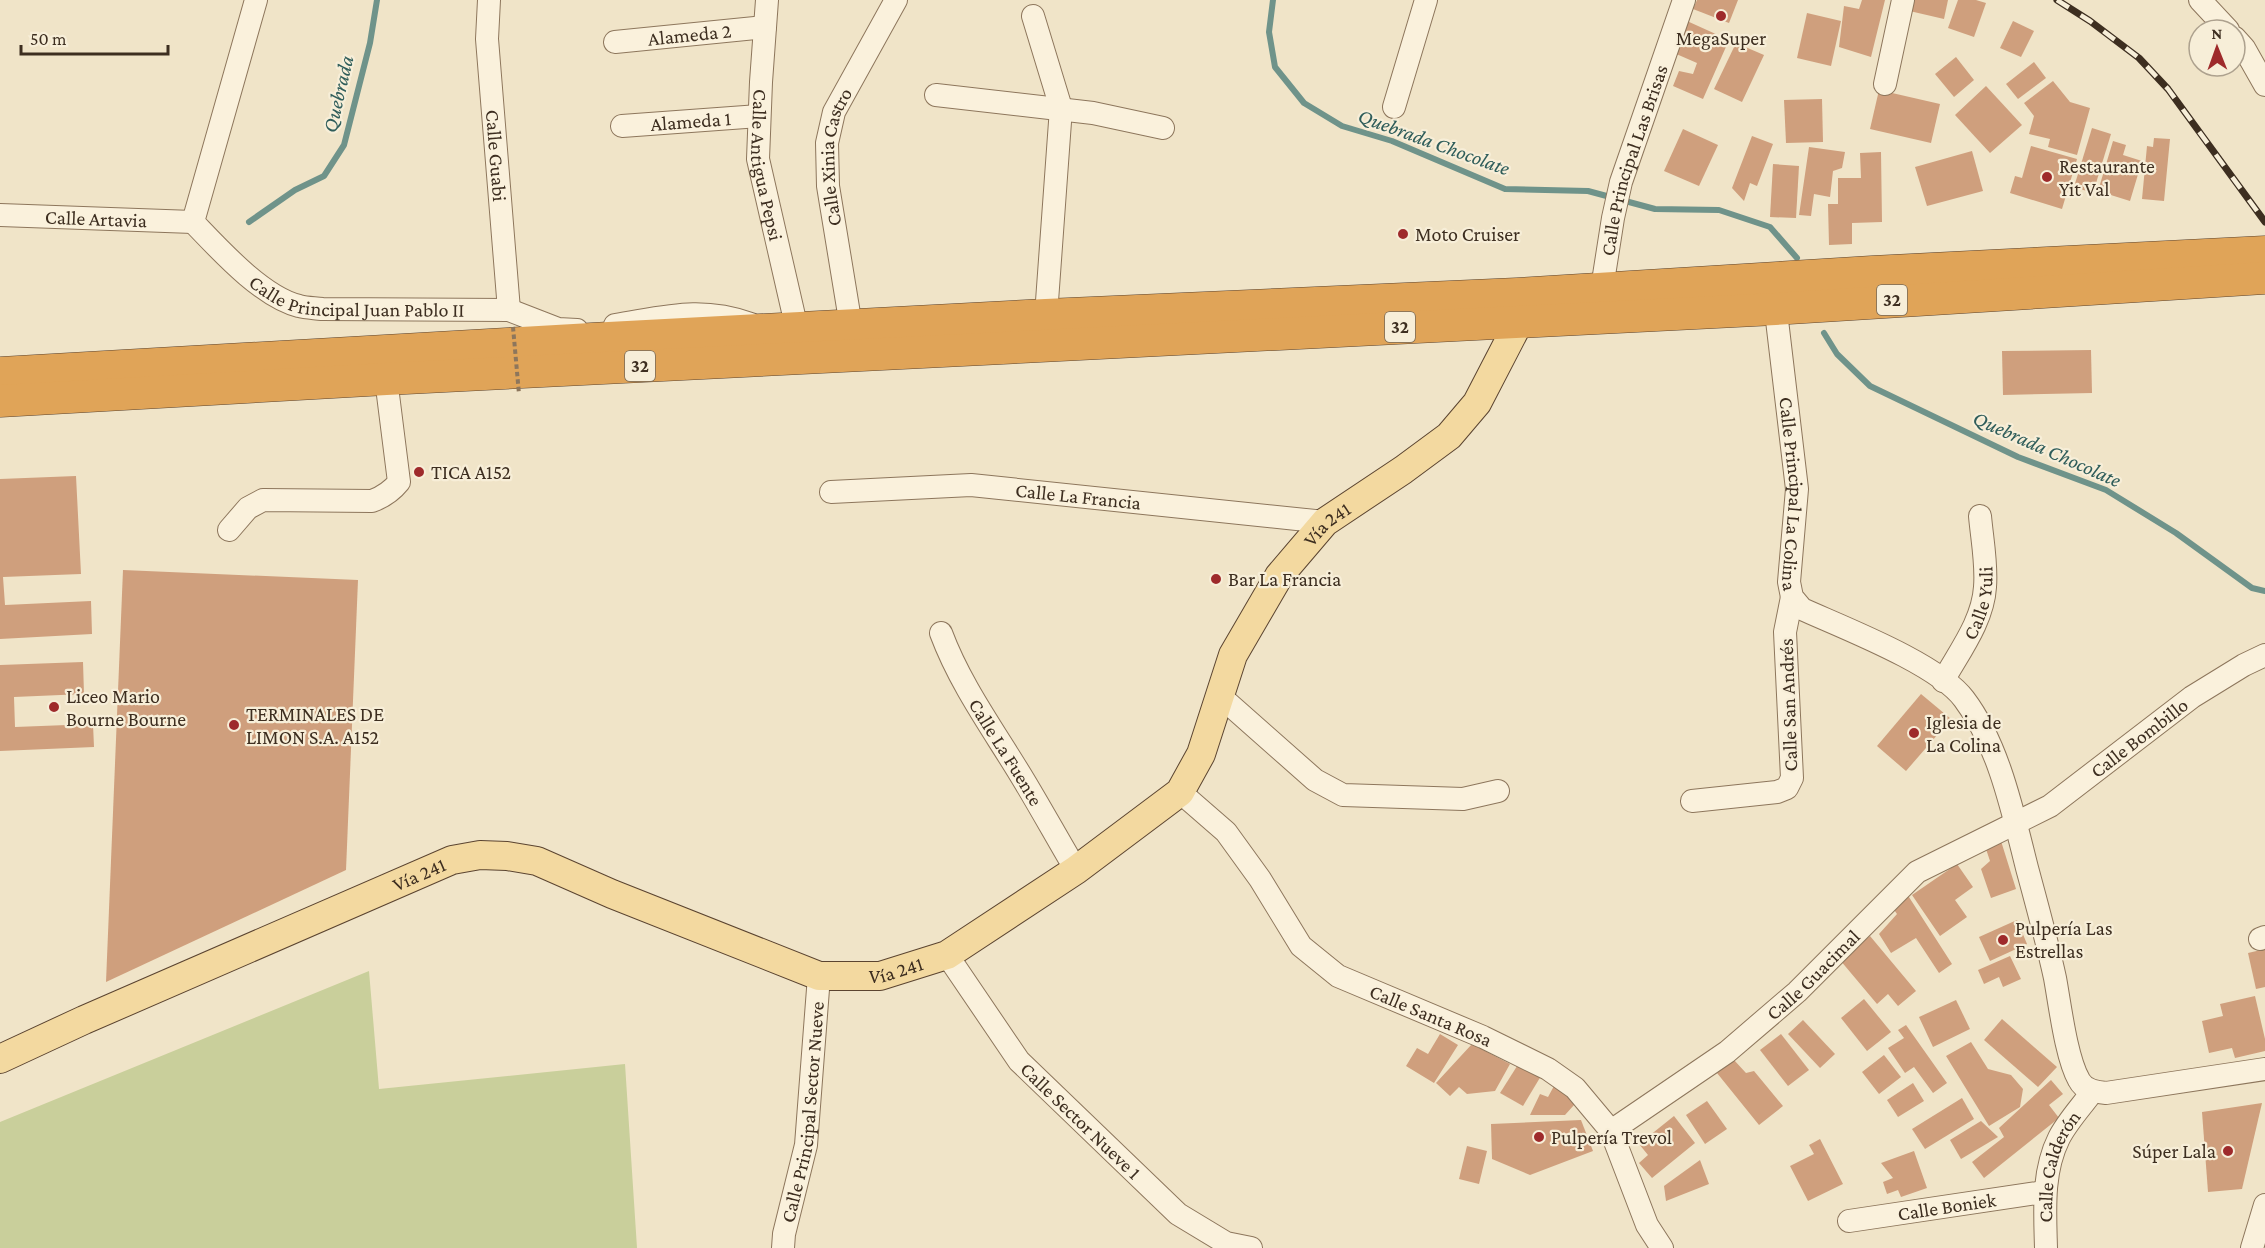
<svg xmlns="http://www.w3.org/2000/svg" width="2265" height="1248" viewBox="0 0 2265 1248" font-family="'Crimson Pro',serif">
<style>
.green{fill:#c9cf9b}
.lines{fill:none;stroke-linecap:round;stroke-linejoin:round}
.stream{stroke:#6f938a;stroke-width:6}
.building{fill:#cf9f7d}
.minor-casing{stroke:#8d765c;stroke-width:24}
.major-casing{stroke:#5b4430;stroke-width:30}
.highway-casing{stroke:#5b4430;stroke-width:33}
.minor{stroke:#faf1dc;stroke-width:22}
.major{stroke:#f3d9a0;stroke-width:28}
.highway{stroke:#e0a458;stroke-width:32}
.rail-casing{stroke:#3d2e20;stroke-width:7}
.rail{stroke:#f7eed8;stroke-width:4.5;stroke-dasharray:14;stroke-linecap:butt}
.path-bridge{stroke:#8d765c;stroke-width:4;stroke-dasharray:4.5 3;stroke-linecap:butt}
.poi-dot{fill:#9e2a2b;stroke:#f7eed8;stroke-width:2}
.labels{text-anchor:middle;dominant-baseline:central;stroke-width:4.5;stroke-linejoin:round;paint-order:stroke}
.shield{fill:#f7eed8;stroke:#756857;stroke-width:1.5}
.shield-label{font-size:18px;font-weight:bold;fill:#3d2e20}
.street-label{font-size:20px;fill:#3d2e20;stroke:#f7eed8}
.poi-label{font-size:20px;fill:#3d2e20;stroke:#f7eed8;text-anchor:start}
.water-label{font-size:21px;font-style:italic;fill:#2f5d5a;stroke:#f7eed8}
</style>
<rect width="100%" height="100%" fill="#f0e4c8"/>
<polygon class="green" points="369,971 379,1089 625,1064 637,1248 0,1248 0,1122"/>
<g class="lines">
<g class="stream">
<polyline points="1273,0 1269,32 1275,67 1304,103 1342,126 1392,141 1505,189 1588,191 1655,209 1719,210 1770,227 1797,258"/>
<polyline points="249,222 295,190 324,176 344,145 370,43 377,0"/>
<polyline points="1824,333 1837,354 1870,386 2018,457 2106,490 2176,533 2252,588 2265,591"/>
</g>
</g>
<g class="building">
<polygon points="1697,0 1738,0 1729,23 1693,9"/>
<polygon points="1862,0 1885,0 1871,57 1839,47 1844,6 1859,9"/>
<polygon points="1903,0 1948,0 1944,19 1901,9"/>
<polygon points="1958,0 1976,0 1986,3 1974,37 1948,28"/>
<polygon points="1807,13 1841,21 1831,66 1797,58"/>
<polygon points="1687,21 1729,40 1703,99 1673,86 1679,71 1693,74 1697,63 1674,53"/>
<polygon points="2013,21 2034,31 2021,57 2000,48"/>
<polygon points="1736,43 1764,55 1742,102 1714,89"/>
<polygon points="1956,57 1974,80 1954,97 1935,74"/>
<polygon points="2034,62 2046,78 2018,99 2006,84"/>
<polygon points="2053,81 2070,102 2090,108 2077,155 2048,147 2050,139 2029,134 2034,116 2024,103"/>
<polygon points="1986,86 2022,125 1990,153 1955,115"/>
<polygon points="1879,90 1940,104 1931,143 1870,129"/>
<polygon points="1822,99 1823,142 1786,143 1784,100"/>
<polygon points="2092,128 2111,134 2093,193 2074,187"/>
<polygon points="1683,129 1718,145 1699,186 1664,171"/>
<polygon points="1752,136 1773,144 1757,186 1750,183 1744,201 1732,188"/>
<polygon points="2154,138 2170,139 2164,201 2142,199 2147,146 2153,147"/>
<polygon points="2113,141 2126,145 2123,155 2142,161 2130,201 2098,191"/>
<polygon points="2031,146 2077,159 2062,209 2010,193 2015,176 2022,178"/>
<polygon points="1809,147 1845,152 1842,168 1833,171 1830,197 1814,194 1811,216 1799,215"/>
<polygon points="1972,151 1983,191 1927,206 1915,167"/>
<polygon points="1881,152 1882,222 1852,223 1852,244 1829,245 1828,204 1838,204 1838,178 1861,178 1860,153"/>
<polygon points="1773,164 1799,166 1796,218 1770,217"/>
<polygon points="2091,350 2092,393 2003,395 2002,351"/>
<polygon points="76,476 81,574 3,577 5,605 91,601 92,634 0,639 0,479"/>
<polygon points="123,570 358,580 346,870 106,982"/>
<polygon points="83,662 84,694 14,697 15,727 93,724 94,747 0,751 0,665"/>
<polygon points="1921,694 1951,719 1906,771 1877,746"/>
<polygon points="2001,841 2016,889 1991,898 1981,869 1990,861 1985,846"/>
<polygon points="1957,864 1973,887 1955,900 1967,917 1940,936 1912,895"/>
<polygon points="1907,894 1952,964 1939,973 1916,938 1891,953 1879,934 1897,914 1890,904"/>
<polygon points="2017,920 2027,944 1990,961 1979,937"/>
<polygon points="1870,936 1916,991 1898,1006 1888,994 1877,1004 1840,960"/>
<polygon points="2265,949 2265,987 2256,989 2248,953"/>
<polygon points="2010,956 2021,979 2003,987 1999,977 1984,984 1978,970"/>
<polygon points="2255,996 2265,1039 2265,1051 2235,1058 2232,1048 2209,1053 2202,1021 2223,1016 2220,1004"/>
<polygon points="1864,999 1891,1032 1867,1051 1841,1018"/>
<polygon points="1956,1000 1970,1029 1933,1047 1919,1017"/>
<polygon points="2002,1019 2057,1067 2038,1087 1984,1040"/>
<polygon points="1803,1020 1835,1054 1820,1068 1788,1034"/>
<polygon points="1906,1025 1947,1083 1933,1093 1914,1067 1905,1073 1888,1048 1904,1038 1898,1030"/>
<polygon points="1440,1034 1458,1045 1434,1083 1406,1066 1417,1048 1428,1054"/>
<polygon points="1781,1034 1809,1070 1788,1086 1760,1050"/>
<polygon points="1971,1042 1988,1069 2011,1075 2023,1089 2020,1107 1989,1126 1946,1056"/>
<polygon points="1472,1044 1510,1064 1495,1091 1467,1094 1459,1087 1450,1096 1436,1083"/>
<polygon points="1884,1055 1901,1077 1879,1094 1862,1072"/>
<polygon points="1734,1060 1746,1073 1754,1071 1783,1106 1759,1125 1717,1073"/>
<polygon points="1519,1063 1541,1076 1523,1106 1500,1093"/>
<polygon points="2051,1080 2063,1094 2049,1105 2059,1118 1984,1178 1972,1162 2004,1137 1999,1128"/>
<polygon points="1913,1083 1924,1101 1898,1117 1887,1100"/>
<polygon points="1554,1086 1574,1095 1574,1105 1565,1115 1530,1115 1540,1094 1548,1097"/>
<polygon points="1962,1098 1974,1119 1925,1149 1912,1129"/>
<polygon points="1707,1101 1727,1129 1705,1144 1686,1115"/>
<polygon points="2262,1103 2242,1189 2208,1192 2202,1112"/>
<polygon points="1674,1116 1695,1143 1652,1178 1639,1163 1648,1155 1639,1144"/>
<polygon points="1581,1120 1593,1151 1530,1175 1492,1159 1491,1124"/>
<polygon points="1981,1121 1998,1137 1961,1159 1950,1140"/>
<polygon points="1820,1139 1843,1184 1808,1201 1790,1166 1814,1154 1809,1145"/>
<polygon points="1467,1146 1487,1151 1479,1184 1459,1179"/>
<polygon points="1914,1151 1927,1188 1901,1197 1898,1190 1887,1194 1883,1182 1893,1178 1881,1163"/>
<polygon points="1700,1160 1709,1184 1666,1201 1664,1186"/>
</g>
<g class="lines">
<defs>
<g id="minor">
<path id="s1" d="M256,0L193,222C219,249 262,297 299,306C306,308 315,308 322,309L509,310L558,329L577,330"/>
<path id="s2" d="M489,0L487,39L509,310"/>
<path id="s3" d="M767,0L761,82L758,159L797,329"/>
<polyline points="2200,0 2228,30"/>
<polyline points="1033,16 1061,108 1046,315"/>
<polyline points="2235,38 2244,48 2265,85"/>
<path id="s4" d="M615,42L765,27"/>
<polyline points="1885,84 1903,0"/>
<polyline points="936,95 1093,113 1163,128"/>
<polyline points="1394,107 1426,0"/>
<path id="s5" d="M622,126L759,116"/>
<path id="s6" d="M0,215L193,222"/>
<path id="s7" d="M1602,288L1613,218L1621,182L1684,0"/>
<path id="s8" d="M1774,295L1797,489L1789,582L1792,597L1802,609C1844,628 1938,664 1964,699C1999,745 2013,813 2027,868C2037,905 2047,941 2055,978C2060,1005 2066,1057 2079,1080C2084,1090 2095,1092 2106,1093L2265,1069"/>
<path d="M615,325C666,317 700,306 751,324"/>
<path id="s9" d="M851,326L828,186L827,143L834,112L896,0"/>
<path id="s10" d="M831,492L971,485L1325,522"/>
<path d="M229,530L248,508L263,500L372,501C383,497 391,492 399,482L386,379"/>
<path id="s11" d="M941,633C960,684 992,728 1020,774C1039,805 1057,838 1076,870"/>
<path id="s12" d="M1943,681C1959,652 1983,621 1985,587C1987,564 1982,539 1980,516"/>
<polyline points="1220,696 1315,780 1343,795 1463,799 1498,791"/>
<path id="s13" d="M1180,792L1226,832L1260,879L1301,946L1338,976L1483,1037L1548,1069L1575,1088L1611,1131L1647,1225L1662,1248"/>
<polyline points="1692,801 1777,792 1787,788 1792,778 1785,632 1792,597"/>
<polyline points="2260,939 2265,937"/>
<path id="s14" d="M947,955L1019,1061L1178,1214L1226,1243L1251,1248"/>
<path id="s15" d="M1611,1131L1727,1052L1797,992L1917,872L2050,806L2192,697L2244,665L2265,655"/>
<path id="s16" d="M1849,1221L2044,1192"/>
<path id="s17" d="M783,1248L784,1234L806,1145L819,976"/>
<path id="s18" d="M2046,1248C2045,1211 2042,1172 2059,1138C2067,1122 2082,1106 2092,1092"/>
<polyline points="2252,1248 2265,1205"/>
</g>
<g id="major">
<path id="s19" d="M0,1059L84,1020L452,860L480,855L507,856L537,861L612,894L819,976H880L947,955L1076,870L1180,792L1201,754L1233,655L1279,576L1325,522L1403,470L1449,436L1477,403L1519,322L1518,303"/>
</g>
<g id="highway">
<polyline points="0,373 609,338 1046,315 1517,294 1872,272 2265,252"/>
<polyline points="0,401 386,379 1775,309 2265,278"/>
</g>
</defs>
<use href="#minor" class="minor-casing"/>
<use href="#major" class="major-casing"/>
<use href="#highway" class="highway-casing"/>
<use href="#minor" class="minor"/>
<use href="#major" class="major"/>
<use href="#highway" class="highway"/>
<defs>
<polyline id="rail" points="2057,0 2090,21 2139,58 2168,89 2265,222"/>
</defs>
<use href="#rail" class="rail-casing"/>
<use href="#rail" class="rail"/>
<polyline class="path-bridge" points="513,327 519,394"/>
</g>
<g class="poi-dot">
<circle cx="1721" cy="16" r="6"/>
<circle cx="2047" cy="177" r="6"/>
<circle cx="1403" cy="234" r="6"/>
<circle cx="419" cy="472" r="6"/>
<circle cx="1216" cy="579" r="6"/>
<circle cx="54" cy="707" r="6"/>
<circle cx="234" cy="725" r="6"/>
<circle cx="1914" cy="733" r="6"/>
<circle cx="2003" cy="940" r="6"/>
<circle cx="1539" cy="1137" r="6"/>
<circle cx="2228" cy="1151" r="6"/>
</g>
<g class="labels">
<g class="shield">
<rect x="1877" y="285" width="30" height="30" rx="4.5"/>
<rect x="1385" y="312" width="30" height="30" rx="4.5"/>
<rect x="625" y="351" width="30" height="30" rx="4.5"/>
</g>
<g class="shield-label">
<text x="1892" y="300">32</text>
<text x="1400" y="327">32</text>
<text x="640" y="366">32</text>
</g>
<g class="street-label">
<text stroke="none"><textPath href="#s4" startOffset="75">Alameda 2</textPath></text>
<text stroke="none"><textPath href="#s5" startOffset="69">Alameda 1</textPath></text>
<text stroke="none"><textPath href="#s2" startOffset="156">Calle Guabi</textPath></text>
<text stroke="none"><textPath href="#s9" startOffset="172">Calle Xinia Castro</textPath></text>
<text stroke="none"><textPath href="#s7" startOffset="132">Calle Principal Las Brisas</textPath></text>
<text stroke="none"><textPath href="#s3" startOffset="166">Calle Antigua Pepsi</textPath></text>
<text stroke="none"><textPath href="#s6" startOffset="96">Calle Artavia</textPath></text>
<text stroke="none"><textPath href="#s1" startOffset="423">Calle Principal Juan Pablo II</textPath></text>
<text stroke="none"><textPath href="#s8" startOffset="200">Calle Principal La Colina</textPath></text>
<text stroke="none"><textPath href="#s10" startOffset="248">Calle La Francia</textPath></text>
<text stroke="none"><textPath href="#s19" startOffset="1610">Vía 241</textPath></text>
<text stroke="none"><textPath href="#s12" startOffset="87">Calle Yuli</textPath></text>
<text transform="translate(1788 705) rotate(-92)">Calle San Andrés</text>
<text stroke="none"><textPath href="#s15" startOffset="663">Calle Bombillo</textPath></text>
<text stroke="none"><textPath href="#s11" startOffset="136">Calle La Fuente</textPath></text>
<text stroke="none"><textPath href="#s19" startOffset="458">Vía 241</textPath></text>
<text stroke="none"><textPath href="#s19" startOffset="962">Vía 241</textPath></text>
<text stroke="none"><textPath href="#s15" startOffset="256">Calle Guacimal</textPath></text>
<text stroke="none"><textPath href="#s13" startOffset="346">Calle Santa Rosa</textPath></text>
<text stroke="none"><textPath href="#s17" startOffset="138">Calle Principal Sector Nueve</textPath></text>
<text stroke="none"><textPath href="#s14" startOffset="214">Calle Sector Nueve 1</textPath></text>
<text stroke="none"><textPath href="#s18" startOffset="84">Calle Calderón</textPath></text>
<text stroke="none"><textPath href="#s16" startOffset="99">Calle Boniek</textPath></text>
</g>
<g class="poi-label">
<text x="1721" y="38" text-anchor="middle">MegaSuper</text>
<text x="2059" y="166">Restaurante<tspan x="2059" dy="23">Yit Val</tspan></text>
<text x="1415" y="234">Moto Cruiser</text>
<text x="431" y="472">TICA A152</text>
<text x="1228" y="579">Bar La Francia</text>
<text x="66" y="696">Liceo Mario<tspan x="66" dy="23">Bourne Bourne</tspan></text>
<text x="246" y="714">TERMINALES DE<tspan x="246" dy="23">LIMON S.A. A152</tspan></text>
<text x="1926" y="722">Iglesia de<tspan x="1926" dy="23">La Colina</tspan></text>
<text x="2015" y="928">Pulpería Las<tspan x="2015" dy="23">Estrellas</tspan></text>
<text x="1551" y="1137">Pulpería Trevol</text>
<text x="2216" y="1151" text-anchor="end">Súper Lala</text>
</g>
<g class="water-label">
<text transform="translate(338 94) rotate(-77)">Quebrada</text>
<text transform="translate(1434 142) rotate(20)">Quebrada Chocolate</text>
<text transform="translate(2047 449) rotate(24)">Quebrada Chocolate</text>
</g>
</g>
<g transform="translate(2217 48) rotate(359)"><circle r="28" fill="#f7eed8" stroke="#ada18e" stroke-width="1.5"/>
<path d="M0-4.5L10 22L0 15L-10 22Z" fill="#9e2a2b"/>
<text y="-9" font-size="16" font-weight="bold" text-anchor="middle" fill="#3d2e20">N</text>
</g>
<path d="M21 45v9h147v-9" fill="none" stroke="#3d2e20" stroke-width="3"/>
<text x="30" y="45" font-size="18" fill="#3d2e20" stroke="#f7eed8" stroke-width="4.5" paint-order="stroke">50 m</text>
</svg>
